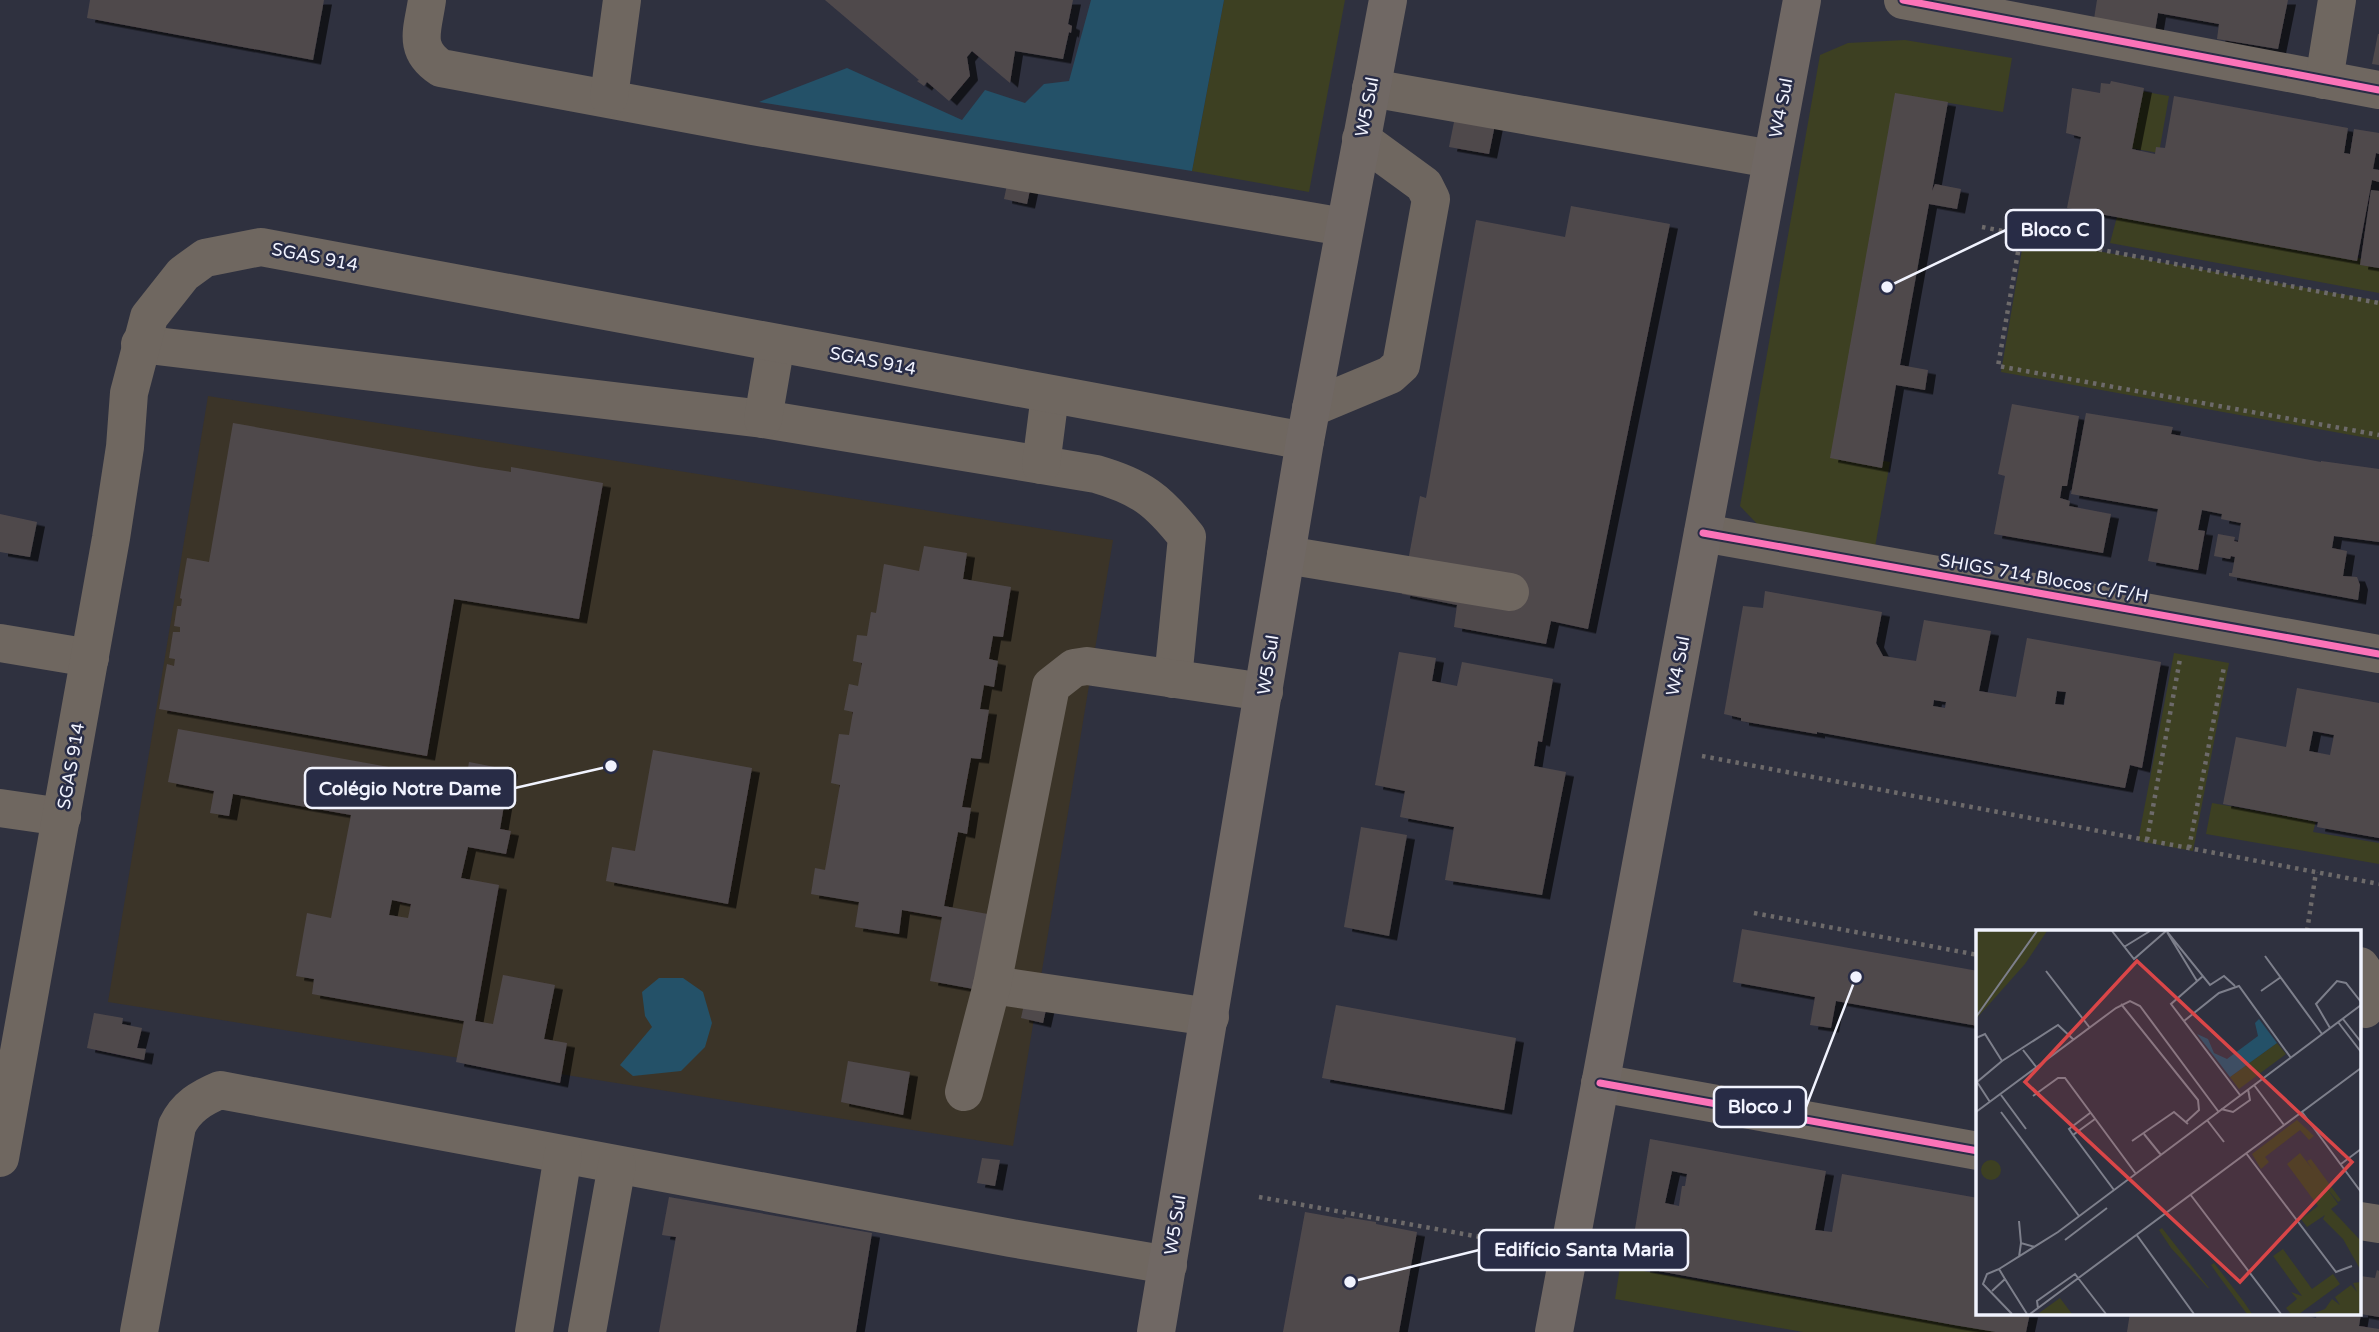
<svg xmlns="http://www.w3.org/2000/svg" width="2379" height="1332" viewBox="0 0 2379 1332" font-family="'Varela Round',sans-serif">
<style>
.education{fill:#3b3428}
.green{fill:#3d4022}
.water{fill:#245168}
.building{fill:#50494c;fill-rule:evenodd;filter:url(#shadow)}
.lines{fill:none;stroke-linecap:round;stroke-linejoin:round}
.path{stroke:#6d6a6a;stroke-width:4.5;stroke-dasharray:3.5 5;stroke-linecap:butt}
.minor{stroke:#6f6760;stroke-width:38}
.major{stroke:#706864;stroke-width:38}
.cycleway-casing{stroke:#282c46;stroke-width:11}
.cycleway{stroke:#fb73b8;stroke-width:7}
.labels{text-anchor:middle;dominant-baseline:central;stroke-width:5;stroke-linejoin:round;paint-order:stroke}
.street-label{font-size:18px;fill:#f1f3fe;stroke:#282c46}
.inset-road{fill:none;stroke:#7d7f8b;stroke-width:2}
.view{fill:#da4648;fill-opacity:0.15;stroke:#da4648;stroke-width:3.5}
.inset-edge{fill:none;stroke:#f1f3fe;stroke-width:3.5}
.leader{fill:none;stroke:#f1f3fe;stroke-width:2.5}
.callout-dot{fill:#f1f3fe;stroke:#282c46;stroke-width:2.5}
.callout{fill:#282c46;stroke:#f1f3fe;stroke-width:2.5}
.callout-label{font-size:19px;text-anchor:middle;font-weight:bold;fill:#f1f3fe}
</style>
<defs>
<filter id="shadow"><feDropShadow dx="8" dy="4.5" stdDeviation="0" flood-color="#0009"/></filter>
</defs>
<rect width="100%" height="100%" fill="#2f313f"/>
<polygon class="education" points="208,396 1113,540 1013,1146 108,1002"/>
<g class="green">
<polygon points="1224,0 1345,0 1309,192 1192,171"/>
<polygon points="1905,40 2012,58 2003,112 1896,94 1835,453 1890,462 1875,547 1761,528 1740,506 1820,55 1848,43"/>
<polygon points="2140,91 2169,96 2159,153 2130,148"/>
<polygon points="2118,213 2379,262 2379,293 2110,243"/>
<polygon points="2024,238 2379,301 2379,440 2001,372"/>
<polygon points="2174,653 2229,663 2193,851 2138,841"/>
<polygon points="2212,803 2316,821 2313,832 2379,843 2379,864 2206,834"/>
<polygon points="1620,1267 2001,1332 1803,1332 1615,1299"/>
</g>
<g class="water">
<polygon points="1091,0 1224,0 1192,171 759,102 847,68 962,120 985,90 1025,103 1044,84 1069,81"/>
<polygon points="659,978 683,978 703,992 712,1023 705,1047 681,1071 633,1076 620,1065 652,1027 645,1016 642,992"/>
</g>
<g class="building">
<polygon points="90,0 324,0 313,60 87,18"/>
<polygon points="825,0 1073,0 1068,24 1072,26 1071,33 1069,32 1063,59 1015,51 1010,83 972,51 967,57 970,76 949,101 927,82 924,86 917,81 919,80"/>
<polygon points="2097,0 2288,0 2278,49 2217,39 2219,24 2158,13 2155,31 2094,19"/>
<polygon points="2378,34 2379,34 2379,65 2372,64"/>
<polygon points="2111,81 2144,88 2132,149 2155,154 2156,147 2165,148 2174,96 2348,128 2344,153 2350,154 2354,129 2379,133 2379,154 2376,153 2373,169 2379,170 2379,182 2372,180 2357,261 2067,208 2081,137 2066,133 2072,88 2100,93 2101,83 2110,84"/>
<polygon points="1895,93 1948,102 1932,191 1935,184 1961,189 1957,209 1929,204 1900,365 1928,370 1925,390 1896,385 1882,468 1830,458"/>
<polygon points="1497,115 1489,154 1449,147 1455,117"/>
<polygon points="1010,171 1033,176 1027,204 1004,199"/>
<polygon points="2371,190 2379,191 2379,268 2360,265"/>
<polygon points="1571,206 1670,224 1588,629 1551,621 1546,644 1454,627 1457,605 1402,594 1420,496 1426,498 1476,220 1565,237"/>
<polygon points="2012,404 2079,416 2067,486 2062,486 2060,498 2070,501 2069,506 2111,514 2103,553 1994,534 2005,476 1998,474"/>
<polygon points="2086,413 2173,427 2171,434 2321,462 2321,461 2379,469 2379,542 2334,536 2332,548 2347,551 2343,576 2357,577 2360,585 2358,600 2229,576 2229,573 2232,573 2235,557 2231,556 2230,559 2214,556 2218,534 2235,537 2234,541 2238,542 2241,523 2221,519 2222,514 2202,510 2198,530 2205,531 2198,570 2148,561 2158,509 2071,494"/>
<polygon points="233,423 479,467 511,472 511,467 603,483 579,619 454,599 427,756 159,709 167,664 174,666 175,659 169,658 173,632 180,632 180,627 174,626 177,606 181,606 182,599 180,598 187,558 209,562"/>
<polygon points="0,514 37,522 30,557 0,552"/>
<polygon points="924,546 967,553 963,579 1011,587 1003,637 993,636 989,659 998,661 994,687 984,685 980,709 989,710 981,759 971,758 962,807 971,808 967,834 958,832 944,906 993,915 979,990 930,981 942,917 902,910 899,934 855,927 859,902 811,894 815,868 825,870 840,785 831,783 839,734 849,735 853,712 844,710 849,684 858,686 862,663 853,661 857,635 867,636 871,612 876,613 884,564 919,571"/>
<path d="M1765,591L1882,612L1876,643L1883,656L1916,661L1924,620L1991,631L1979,691L2016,697L2027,638L2161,662L2142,768L2130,765L2125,788L1817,732V734L1741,721V718L1724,714L1743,606L1763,608ZM2057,691L2066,692L2064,705L2055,704ZM1934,700L1946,702L1945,708L1933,706Z"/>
<polygon points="1399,652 1436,658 1432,681 1457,686 1462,662 1553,679 1542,742 1538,741 1534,766 1566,772 1542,895 1445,880 1454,827 1400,817 1405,791 1375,785"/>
<path d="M2297,688L2379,703V838L2317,827L2318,822L2223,804L2236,737L2286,747ZM2313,731L2334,735L2330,755L2309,751Z"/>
<path d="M178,729L466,781L469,762L510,770L500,829L511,831L506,854L468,847L461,878L499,885L475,1021L493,1024L503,975L555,985L544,1039L567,1043L560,1083L456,1062L464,1021L312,994L314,979L296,976L307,913L331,918L351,815L233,794L229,816L210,813L214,791L168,782ZM392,900L411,904L408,918L389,915Z"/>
<polygon points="653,750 752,768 728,904 606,881 612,847 635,851"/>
<polygon points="1361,827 1407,835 1389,936 1344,927"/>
<polygon points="1742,929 1978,971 1978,1026 1836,1001 1831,1028 1810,1025 1815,997 1733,982"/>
<polygon points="1026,996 1048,1001 1043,1023 1021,1018"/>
<polygon points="1336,1005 1516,1038 1504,1110 1322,1078"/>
<polygon points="94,1013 123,1018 122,1024 142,1028 137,1048 146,1049 144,1060 87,1048"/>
<polygon points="848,1061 910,1072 903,1115 841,1102"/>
<path d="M1650,1139L1826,1171L1815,1230L1832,1232L1842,1174L1978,1198V1313H2030L2026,1332H1996L1954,1325L1642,1268L1647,1243L1633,1241ZM1672,1171L1687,1174L1685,1186H1682L1679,1206L1665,1203Z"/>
<polygon points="982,1158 1000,1160 995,1186 977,1183"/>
<polygon points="669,1197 872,1233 856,1332 659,1332 676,1237 662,1235"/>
<polygon points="1305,1212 1344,1219 1345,1217 1376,1222 1376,1224 1417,1232 1399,1332 1283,1332"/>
<polygon points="2377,1270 2379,1271 2379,1317 2361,1314 2359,1326 2379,1329 2379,1332 2127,1332 2130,1313 2295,1313 2316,1318 2317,1313 2360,1313 2360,1276 2375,1278"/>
</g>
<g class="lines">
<g class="path">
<polyline points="1982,227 2379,303"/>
<polyline points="2021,235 1998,366 2379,435"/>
<polyline points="1702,756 2379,884"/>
<polyline points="2147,840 2180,659"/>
<polyline points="2189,848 2224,667"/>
<polyline points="1754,913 1978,955"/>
<polyline points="2307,931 2316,872"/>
<polyline points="1259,1197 1530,1246"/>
</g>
<g class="minor">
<path d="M427,0C423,29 412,49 441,68L753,126L1344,227"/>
<polyline points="1903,0 2379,90"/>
<polyline points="2324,80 2337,0"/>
<polyline points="1371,88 1771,159"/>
<polyline points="609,97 622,0"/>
<path d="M140,344L763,419L1096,474C1141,487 1158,500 1187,537L1173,679"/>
<polyline points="1311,408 1390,375 1401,365 1431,199 1424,185 1361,139"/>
<polyline points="763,419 776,343"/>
<polyline points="1041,465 1050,395"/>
<polyline points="1703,533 2379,654"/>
<polyline points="1286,555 1510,592"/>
<polyline points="0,643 90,658"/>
<polyline points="0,808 62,817"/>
<path d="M2360,966C2371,980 2369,991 2365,1009"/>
<polyline points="992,985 1210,1017"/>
<polyline points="1600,1083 1978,1151"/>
<polyline points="964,1092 992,985 1051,686 1074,668 1087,666 1264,692"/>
<polyline points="0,1158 111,538 125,447 129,393 149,317 183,274 205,258 261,247 1305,441"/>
<polyline points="2360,1221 2379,1224"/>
<path d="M139,1332L177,1126C186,1107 201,1098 220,1090L1011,1238L1168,1265"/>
<polyline points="534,1332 563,1155"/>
<polyline points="587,1332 617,1165"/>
</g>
<g class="major">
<polyline points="1156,1332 1305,441 1388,0"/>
<polyline points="1554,1332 1802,0"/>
</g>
<defs>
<g id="cycleway">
<polyline points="1903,0 2379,90"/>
<polyline points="1703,533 2379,654"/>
<polyline points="1600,1083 1978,1151"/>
</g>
</defs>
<use href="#cycleway" class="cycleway-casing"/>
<use href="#cycleway" class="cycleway"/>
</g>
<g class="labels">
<g class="street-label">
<text transform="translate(1367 107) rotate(-79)">W5 Sul</text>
<text transform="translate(1781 108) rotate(-79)">W4 Sul</text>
<text transform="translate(315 257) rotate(11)">SGAS 914</text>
<text transform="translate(873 361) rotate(11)">SGAS 914</text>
<text transform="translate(2044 578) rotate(10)">SHIGS 714 Blocos C/F/H</text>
<text transform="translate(1268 665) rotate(-81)">W5 Sul</text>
<text transform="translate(1678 666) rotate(-79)">W4 Sul</text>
<text transform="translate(71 766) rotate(-80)">SGAS 914</text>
<text transform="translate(1175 1225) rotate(-81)">W5 Sul</text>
</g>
</g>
<g transform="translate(1976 930)">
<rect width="385" height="385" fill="#2f313f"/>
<path d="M0,1H71L49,34L0,89ZM301,113L310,124L263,159L254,147ZM321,190L338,206L333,210L324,200L289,227L293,232L285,239L276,224ZM324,223L337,240L331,231L335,229L365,270L362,272L350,257L362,274L355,279L385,311L384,339L367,309L347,289L349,285L331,297L325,289L342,276L311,234ZM5 240a10 10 0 1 1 20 0a10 10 0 1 1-20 0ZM186,298L233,358H232L195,318L183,300ZM307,319L336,359L357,344L364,354L323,384H315L310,378L321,369L315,362L326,366L297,326ZM238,333L268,372L276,384H271L242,345L235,335ZM385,352V384H336L349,379L356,369L364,375L359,367L375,355L381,362L377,353ZM84,368L96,384H63V383Z" fill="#3d4022"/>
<path d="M283,89L301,113L254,147L221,104L232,109L238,123L251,129L282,106L279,93Z" fill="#245168"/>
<path class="inset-road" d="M136,1L158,29L190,1M191,2L221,51M192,3L234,55L248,46L259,56M148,17L174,1M289,26L346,104M70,41L114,98M227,46L195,74L264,165M285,61L305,47M145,74L222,170L223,180L210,192M0,87L61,1M367,89L385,112M208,91L243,63L263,56L315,128M362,92L385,122M354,98L340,74L361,51L370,53L385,72M0,108L9,104L26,131L1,152L14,172M47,120L61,138M26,131L82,95L98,110M278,155L308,195M25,165L50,199M57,166L82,148H89L160,244M245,179L257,182L274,170L272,159M0,182L140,78L154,71L164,76L242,181M25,182L103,286M326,182L385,262M119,189L97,205L138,260M231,190L248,212M168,204L185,225M97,205L93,199L114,183M156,211L198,182L212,194M270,223L360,342L376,336M365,234L385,219M214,264L305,384M43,291L45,313M160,304L218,384M89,310L131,278M43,327L45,313L59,317M23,339L82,302L385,75M29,349L51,384M16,361L29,349L23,339L11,344L7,354L36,384M62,378L61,371L99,344L130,384M54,384L385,138"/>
<path class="view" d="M161,31L376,232L264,352L49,152Z"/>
<rect width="385" height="385" class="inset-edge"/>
</g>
<path class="leader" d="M1887 287L2006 230M611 766L515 788M1856 977L1806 1107M1350 1282L1479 1250"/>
<g class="callout-dot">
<circle cx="1887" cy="287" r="7"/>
<circle cx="611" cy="766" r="7"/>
<circle cx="1856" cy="977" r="7"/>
<circle cx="1350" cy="1282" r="7"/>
</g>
<g class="callout">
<rect x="2006" y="210" width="97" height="40" rx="7"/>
<rect x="305" y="768" width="210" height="40" rx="7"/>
<rect x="1714" y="1087" width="92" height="40" rx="7"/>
<rect x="1479" y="1230" width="209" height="40" rx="7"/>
</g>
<g class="callout-label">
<text x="2055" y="236">Bloco C</text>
<text x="410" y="795">Colégio Notre Dame</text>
<text x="1760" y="1113">Bloco J</text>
<text x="1584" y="1256">Edifício Santa Maria</text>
</g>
</svg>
